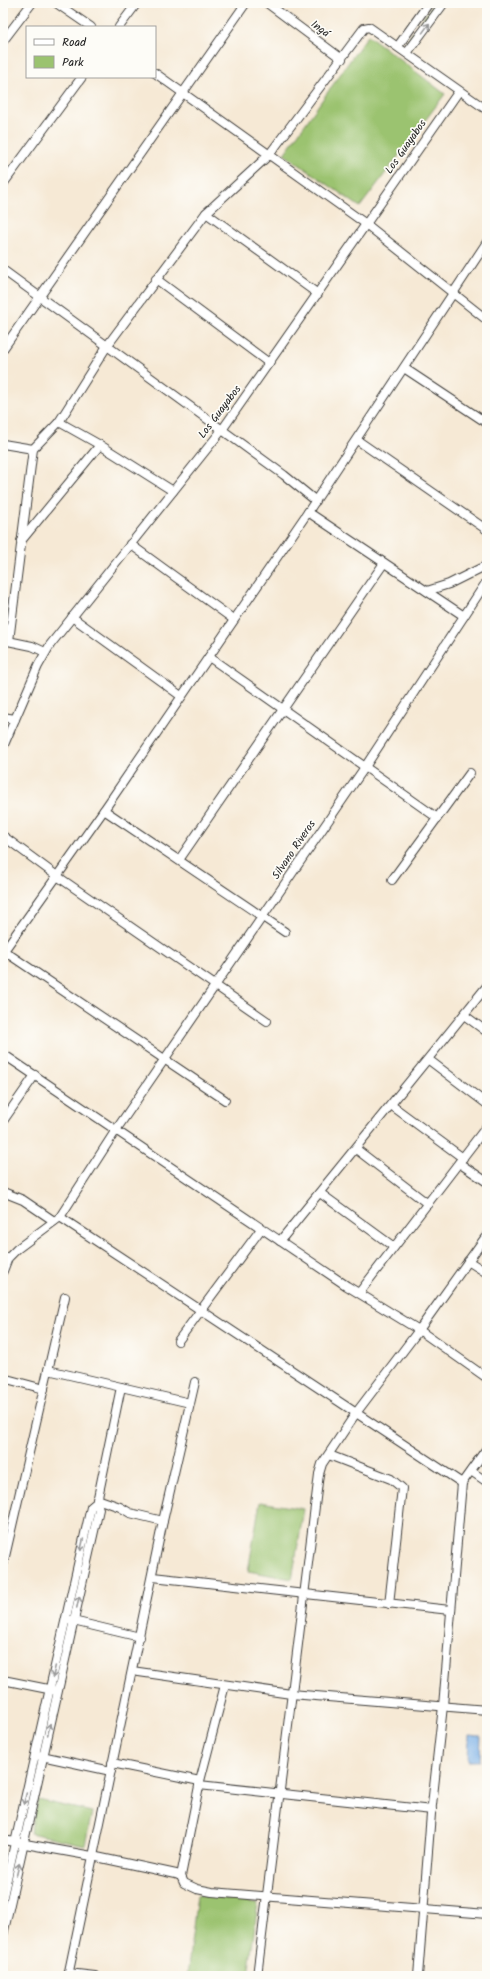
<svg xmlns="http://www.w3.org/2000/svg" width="490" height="1979" viewBox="0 0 490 1979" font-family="Kalam,sans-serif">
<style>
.green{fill:#9bc36f;stroke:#5c7046}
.water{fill:#78aee6;stroke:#4a6581}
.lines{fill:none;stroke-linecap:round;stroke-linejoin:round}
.street-casing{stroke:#3d3b38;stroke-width:10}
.street{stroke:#fff;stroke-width:8}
.oneway{stroke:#999}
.labels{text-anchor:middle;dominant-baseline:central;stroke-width:3.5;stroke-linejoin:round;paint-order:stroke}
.street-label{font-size:11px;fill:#1c1c1c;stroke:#fdfcf7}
</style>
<rect width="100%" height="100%" fill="#fdfcf7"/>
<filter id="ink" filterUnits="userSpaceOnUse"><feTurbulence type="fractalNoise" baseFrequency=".025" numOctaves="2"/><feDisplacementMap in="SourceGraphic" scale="8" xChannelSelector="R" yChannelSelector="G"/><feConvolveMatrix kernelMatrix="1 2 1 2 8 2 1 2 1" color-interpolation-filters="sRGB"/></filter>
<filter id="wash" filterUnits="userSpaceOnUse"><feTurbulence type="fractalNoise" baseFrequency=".012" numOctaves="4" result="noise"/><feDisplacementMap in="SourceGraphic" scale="16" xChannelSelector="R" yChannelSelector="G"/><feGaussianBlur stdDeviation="0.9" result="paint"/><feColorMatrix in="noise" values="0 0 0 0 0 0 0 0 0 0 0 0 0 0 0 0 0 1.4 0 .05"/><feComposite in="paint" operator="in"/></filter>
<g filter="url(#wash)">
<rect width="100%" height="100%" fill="#f6e9d5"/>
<g class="green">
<polygon points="434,3 438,3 405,46 405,44"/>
<polygon points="368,35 445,94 360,207 284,154"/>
<polygon points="260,1502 304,1509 292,1579 248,1571"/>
<polygon points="38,1800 92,1812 85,1845 30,1833"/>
<polygon points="197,1895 258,1903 248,1976 187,1976"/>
</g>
<polygon class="water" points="469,1735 481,1736 480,1761 468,1761"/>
</g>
<g filter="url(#ink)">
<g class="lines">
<defs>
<g id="street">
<polyline points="56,3 91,27"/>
<polyline points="267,3 342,59"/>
<polyline points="119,27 137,3"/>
<polyline points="3,41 32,3"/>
<polyline points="398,46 429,3"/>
<polyline points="407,53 444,3"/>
<polyline points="155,73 366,224 487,320"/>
<polyline points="3,184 82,77"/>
<polyline points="206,213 318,294"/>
<polyline points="3,270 284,475 316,501"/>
<polyline points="156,279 269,363"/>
<polyline points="3,349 246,3"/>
<polyline points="404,368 487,423"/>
<polyline points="59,422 100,445 173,491"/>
<polyline points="357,440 487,530"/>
<polyline points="3,444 33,449"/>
<polyline points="308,512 464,616"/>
<polyline points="21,541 100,445"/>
<polyline points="130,544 233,619"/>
<polyline points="427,591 449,584 487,565"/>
<polyline points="72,617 181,696"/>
<polyline points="3,640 32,646 45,652"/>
<polyline points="9,641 33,449 59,422 107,346 206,213 269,155 364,28 369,27 487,110"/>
<polyline points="209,657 436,817"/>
<polyline points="3,717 15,719"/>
<polyline points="3,747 38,666 50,645 222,430 459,91"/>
<polyline points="104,810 285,932"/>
<polyline points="3,836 57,876 267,1021"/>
<polyline points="179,860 384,563"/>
<polyline points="392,880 470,773"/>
<polyline points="4,951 225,1100"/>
<polyline points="3,952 104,810 308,512 487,242"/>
<polyline points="464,1015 487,1032"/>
<polyline points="3,1054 347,1286 419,1330 487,1378"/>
<polyline points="429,1060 487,1104"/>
<polyline points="391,1105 463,1158"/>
<polyline points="3,1121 35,1075"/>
<polyline points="356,1149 428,1204"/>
<polyline points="459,1163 487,1182"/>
<polyline points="3,1192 23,1200 54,1221"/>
<polyline points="320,1193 394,1247"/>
<polyline points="60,1217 462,1483"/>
<polyline points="280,1241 487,986"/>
<polyline points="468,1261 487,1273"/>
<polyline points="3,1271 8,1258 17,1249 60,1217 116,1130 365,767 487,581"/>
<polyline points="359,1293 487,1126"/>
<polyline points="178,1341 261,1229"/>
<polyline points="48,1370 190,1403"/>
<polyline points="3,1378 44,1389"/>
<polyline points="329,1455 391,1479 402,1488 389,1604"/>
<polyline points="471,1471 487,1482"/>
<polyline points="97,1499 120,1507 130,1513 163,1521"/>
<polyline points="3,1565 65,1297"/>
<polyline points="153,1577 450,1610"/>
<polyline points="69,1620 140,1637"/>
<polyline points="132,1671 291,1694 487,1710"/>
<polyline points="3,1680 53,1690"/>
<polyline points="37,1755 111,1771"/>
<polyline points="112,1763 200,1781"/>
<polyline points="199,1785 432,1810"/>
<polyline points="3,1840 92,1856 176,1874 181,1876 184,1883 197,1889 212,1892 487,1914"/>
<polyline points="181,1876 200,1781 225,1685"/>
<polyline points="3,1896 91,1507 97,1502"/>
<polyline points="3,1935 99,1509 97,1502 121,1387"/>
<polyline points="68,1973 95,1976"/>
<polyline points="68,1976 163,1521 195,1382"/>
<polyline points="257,1976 319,1474 322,1464 356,1413 419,1330 487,1235"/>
<polyline points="418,1976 431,1814 443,1706 462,1483 487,1448"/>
</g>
</defs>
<use href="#street" class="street-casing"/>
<use href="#street" class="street"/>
</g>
<defs><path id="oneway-shaft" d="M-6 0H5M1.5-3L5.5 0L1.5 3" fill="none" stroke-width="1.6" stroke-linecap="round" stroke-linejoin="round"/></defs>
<g class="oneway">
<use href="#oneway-shaft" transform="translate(426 28) rotate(-54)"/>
<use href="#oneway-shaft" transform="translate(82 1545) rotate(103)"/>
<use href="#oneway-shaft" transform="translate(78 1602) rotate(-78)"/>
<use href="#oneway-shaft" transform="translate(54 1672) rotate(103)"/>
<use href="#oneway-shaft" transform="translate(49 1729) rotate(-77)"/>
<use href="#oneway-shaft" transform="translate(25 1799) rotate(103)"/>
<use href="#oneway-shaft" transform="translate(18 1869) rotate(-77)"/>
</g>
</g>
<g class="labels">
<g class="street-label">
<text transform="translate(320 29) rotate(37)">Ingá</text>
<text transform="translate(406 147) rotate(-55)">Los Guayabos</text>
<text transform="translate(220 412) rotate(-53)">Los Guayabos</text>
<text transform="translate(294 850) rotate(-56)">Silvano Riveros</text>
</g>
</g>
<rect width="490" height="1979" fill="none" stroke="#fdfcf7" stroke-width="16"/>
<rect x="26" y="26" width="130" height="52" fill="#fdfcf7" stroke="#a3a29f"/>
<rect x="34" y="39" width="20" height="6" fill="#ffffff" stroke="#a3a29f"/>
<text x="62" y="46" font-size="12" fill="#1c1c1c">Road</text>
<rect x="34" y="56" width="20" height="12" fill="#9bc36f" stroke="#a3a29f"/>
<text x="62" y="66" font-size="12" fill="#1c1c1c">Park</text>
</svg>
